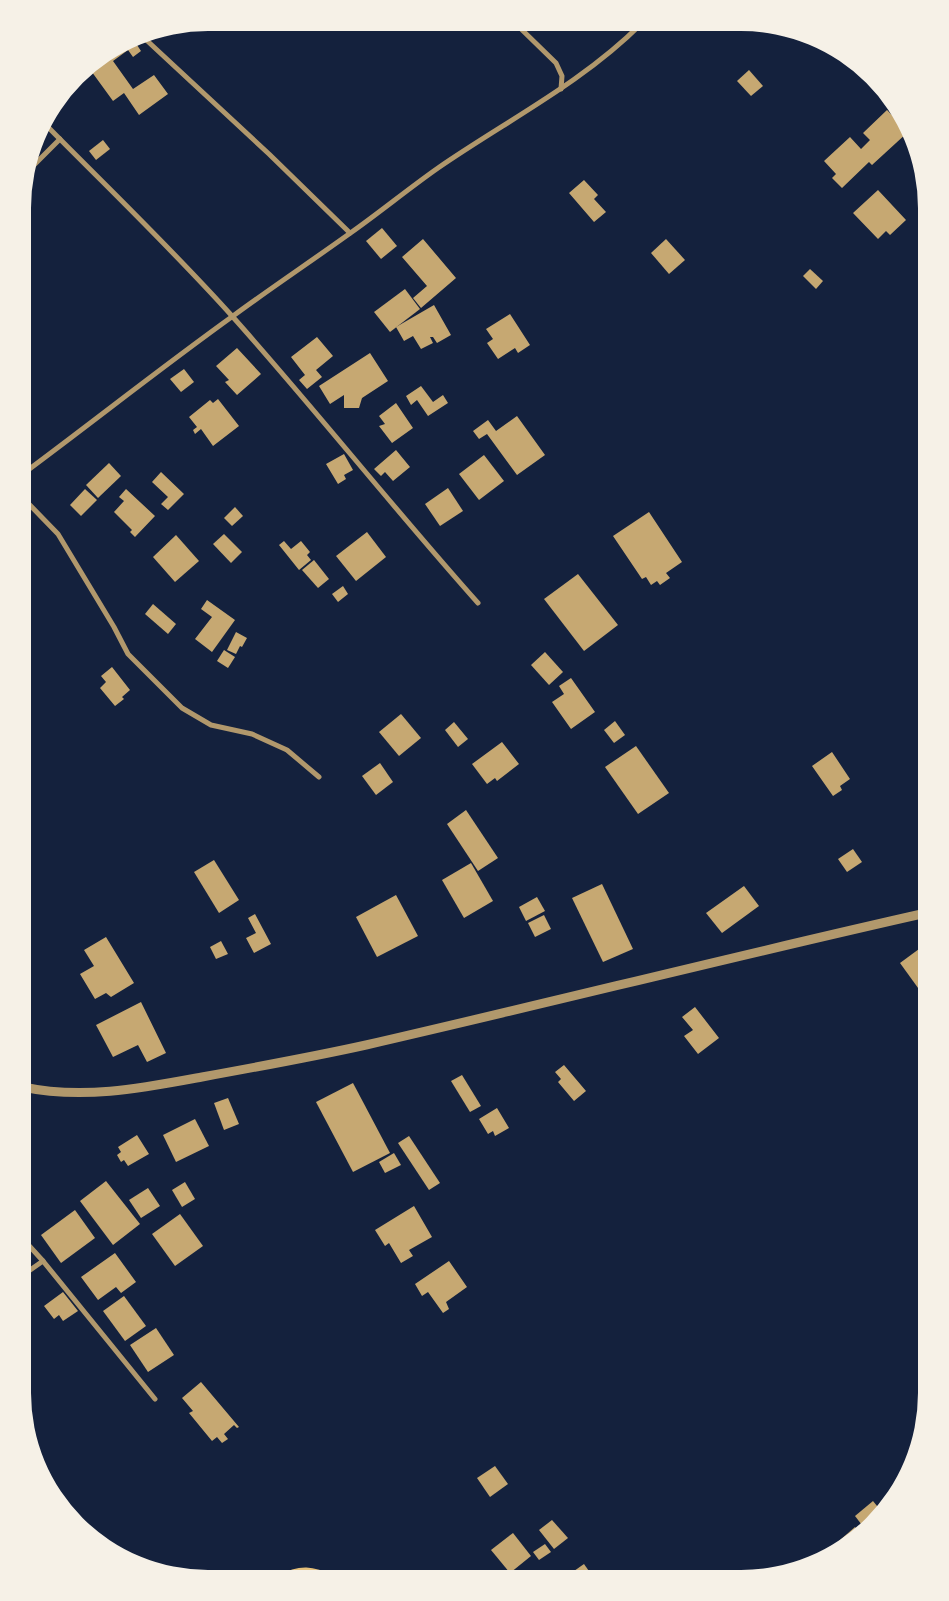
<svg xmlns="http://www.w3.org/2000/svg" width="949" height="1601" viewBox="0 0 949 1601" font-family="'PT Sans',sans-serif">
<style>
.building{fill:#c6a872}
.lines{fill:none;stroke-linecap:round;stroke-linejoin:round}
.path{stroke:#e5c07b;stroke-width:2.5}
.minor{stroke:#b1986c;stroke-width:5}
.tertiary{stroke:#b1986c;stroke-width:9}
</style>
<rect width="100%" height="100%" fill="#14213d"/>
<g class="building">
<polygon points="133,39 141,51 133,57 128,50 113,61 133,89 154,75 168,94 139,115 124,93 113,101 89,68"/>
<polygon points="749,70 763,86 751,96 737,81"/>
<polygon points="887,110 908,132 872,165 869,162 842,188 832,178 836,174 824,161 850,137 861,149 870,140 863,133"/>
<polygon points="103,140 110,149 96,160 89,151"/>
<polygon points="584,180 598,195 594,199 606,212 594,222 569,193"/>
<polygon points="878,190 906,220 890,235 886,231 878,239 853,213"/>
<polygon points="382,228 397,246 381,259 366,241"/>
<polygon points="423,239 456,278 421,308 413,298 427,286 402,257"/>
<polygon points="666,239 685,260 669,274 651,253"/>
<polygon points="810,269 823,281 816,289 803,276"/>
<polygon points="405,289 420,309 390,332 374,312"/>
<polygon points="434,305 451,335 437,343 433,337 430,337 433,343 421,349 413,336 404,341 396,327"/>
<polygon points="510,314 530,345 518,353 515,348 498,359 487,343 493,339 486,329"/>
<polygon points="317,337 333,356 316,370 322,377 307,389 299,380 305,375 291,357"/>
<polygon points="237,348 261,374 237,395 225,382 229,380 216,366"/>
<polygon points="370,353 388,381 362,398 359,408 344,408 344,395 330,404 319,386"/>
<polygon points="184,369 194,382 181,392 170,379"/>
<polygon points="421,386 433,402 443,395 448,403 428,416 417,400 411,405 406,396"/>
<polygon points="218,399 239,426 213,446 201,429 195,434 193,430 197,427 189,417 210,400 213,403"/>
<polygon points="396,403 413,428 392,443 379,426 385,424 379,416"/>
<polygon points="517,416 545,455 517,475 487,434 479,439 473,431 488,420 496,431"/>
<polygon points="396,450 410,467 393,481 385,472 381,476 374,469"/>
<polygon points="344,454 353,470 344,475 346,479 338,484 326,464"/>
<polygon points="484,455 504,481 479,500 459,474"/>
<polygon points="109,463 121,476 98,498 86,485"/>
<polygon points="161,472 184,494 168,510 161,504 168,497 152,482"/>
<polygon points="448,488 463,511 440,526 425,504"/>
<polygon points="85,489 97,500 81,516 70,505"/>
<polygon points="126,489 155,516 135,537 130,532 132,530 114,512 124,501 119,497"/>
<polygon points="235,507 243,516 232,526 224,518"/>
<polygon points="649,512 682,562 666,573 670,578 660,585 657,581 651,585 646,577 642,579 613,536"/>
<polygon points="367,532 386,557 356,581 336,556"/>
<polygon points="224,534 242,552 231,563 213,544"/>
<polygon points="176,535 199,561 175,582 153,557"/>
<polygon points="284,541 291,549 301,541 310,552 307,555 311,560 299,570 279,545"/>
<polygon points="314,560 329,579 318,588 302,570"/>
<polygon points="578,574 618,625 584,651 544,599"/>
<polygon points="343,586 348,594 338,602 332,594"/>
<polygon points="207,600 235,620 212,652 195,639 212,617 201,609"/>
<polygon points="153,604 176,624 168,634 145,614"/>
<polygon points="236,632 247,638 242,647 240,646 236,654 227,650"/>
<polygon points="224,650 235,657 228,668 217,661"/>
<polygon points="545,652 563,672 549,685 531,665"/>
<polygon points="112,667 130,690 122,697 124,699 115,706 100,688 106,682 101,676"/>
<polygon points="571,678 595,712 571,729 552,702 564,694 559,686"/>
<polygon points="401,714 421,738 399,756 379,732"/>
<polygon points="615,721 625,735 614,743 604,730"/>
<polygon points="454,722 468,739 458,747 445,730"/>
<polygon points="502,742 519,764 497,781 495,778 487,784 472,764"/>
<polygon points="636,746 669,793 638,814 605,767"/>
<polygon points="832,752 850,779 840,786 842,790 833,796 812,766"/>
<polygon points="380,763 393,782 376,795 362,776"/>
<polygon points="466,810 498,858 478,871 447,824"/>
<polygon points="853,849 862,862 847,872 838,859"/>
<polygon points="214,860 239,900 219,913 194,872"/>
<polygon points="471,863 493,901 464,918 442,880"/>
<polygon points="602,884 633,949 603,962 572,898"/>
<polygon points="744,886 759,906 722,933 706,913"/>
<polygon points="396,895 418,936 377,957 356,917"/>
<polygon points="537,897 545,911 526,921 519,907"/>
<polygon points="255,914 271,944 254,953 246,938 256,933 248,918"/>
<polygon points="544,915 551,929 535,937 528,923"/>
<polygon points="106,937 134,983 111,997 106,993 95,999 80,974 94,966 84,950"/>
<polygon points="23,939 30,950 23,954"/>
<polygon points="221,941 228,954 216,959 210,947"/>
<polygon points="919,949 926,959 926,999 900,963"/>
<polygon points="141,1002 166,1053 147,1062 138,1045 113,1057 96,1025"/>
<polygon points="695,1007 719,1038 698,1054 684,1036 693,1030 682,1017"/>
<polygon points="564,1065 586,1091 574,1101 558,1082 561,1079 555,1072"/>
<polygon points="462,1075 481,1106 470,1112 451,1081"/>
<polygon points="353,1083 390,1153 353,1172 316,1102"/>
<polygon points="228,1098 239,1124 224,1130 214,1103"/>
<polygon points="497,1108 509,1128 495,1136 493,1131 488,1134 479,1119"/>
<polygon points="195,1119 209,1146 176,1162 163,1135"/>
<polygon points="137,1135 149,1154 128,1166 124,1160 121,1162 117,1155 121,1152 118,1147"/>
<polygon points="409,1136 440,1183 429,1190 398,1143"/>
<polygon points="394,1153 401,1165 385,1173 379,1162"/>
<polygon points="106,1181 140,1224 113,1245 80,1201"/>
<polygon points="185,1182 195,1199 182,1207 172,1190"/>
<polygon points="148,1188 160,1206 141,1218 129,1200"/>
<polygon points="414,1206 432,1237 409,1250 413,1256 401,1263 389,1243 385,1246 375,1230"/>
<polygon points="75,1210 95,1238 61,1263 41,1235"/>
<polygon points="180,1214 203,1246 175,1266 152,1234"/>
<polygon points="115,1253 136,1282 121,1293 116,1287 98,1300 81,1277"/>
<polygon points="449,1261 467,1287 446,1302 449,1309 443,1313 428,1292 422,1296 415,1284"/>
<polygon points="63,1292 78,1311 63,1321 59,1315 54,1319 44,1306"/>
<polygon points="124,1296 146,1326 125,1341 103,1311"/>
<polygon points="156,1328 174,1355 148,1372 130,1345"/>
<polygon points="201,1382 239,1427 237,1428 234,1425 224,1434 228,1439 222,1443 217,1437 212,1441 189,1413 193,1411 182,1398"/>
<polygon points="495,1466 508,1484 490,1497 477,1478"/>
<polygon points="873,1501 882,1512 865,1529 855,1516"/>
<polygon points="552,1520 568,1538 554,1549 539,1530"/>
<polygon points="855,1527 860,1533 854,1540 835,1551 832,1547"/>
<polygon points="513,1533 531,1556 510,1573 491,1550"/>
<polygon points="545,1544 551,1552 539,1560 533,1552"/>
<polygon points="584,1564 591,1574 586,1578 564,1578"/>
</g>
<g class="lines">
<path class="path" d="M279,1577C299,1565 314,1567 333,1577"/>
<g class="minor">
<polyline points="515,23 556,63 562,76 561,89"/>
<polyline points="142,36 269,154 350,233"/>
<path d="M44,123C107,187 172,249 232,316C316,410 394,509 478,603"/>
<polyline points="28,171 60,139"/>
<path d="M24,473C94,421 162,367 233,316C271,288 310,262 349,234C379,213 408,189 438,168C506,121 582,83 641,24"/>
<polyline points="24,499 58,534 114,627 128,654 182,708 211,725 252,734 287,750 319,777"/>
<polyline points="43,1261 155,1399"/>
<polyline points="23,1275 43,1261 23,1239"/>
</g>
<path class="tertiary" d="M23,1087C83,1100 143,1088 202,1077C257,1067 312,1057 366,1045C553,1002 739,955 926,913"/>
</g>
<path d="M0 0H949V1601H0ZM208 31H741A177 177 0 0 1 918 208V1393A177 177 0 0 1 741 1570H208A177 177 0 0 1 31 1393V208A177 177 0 0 1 208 31Z" fill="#f6f1e7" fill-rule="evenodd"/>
</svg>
